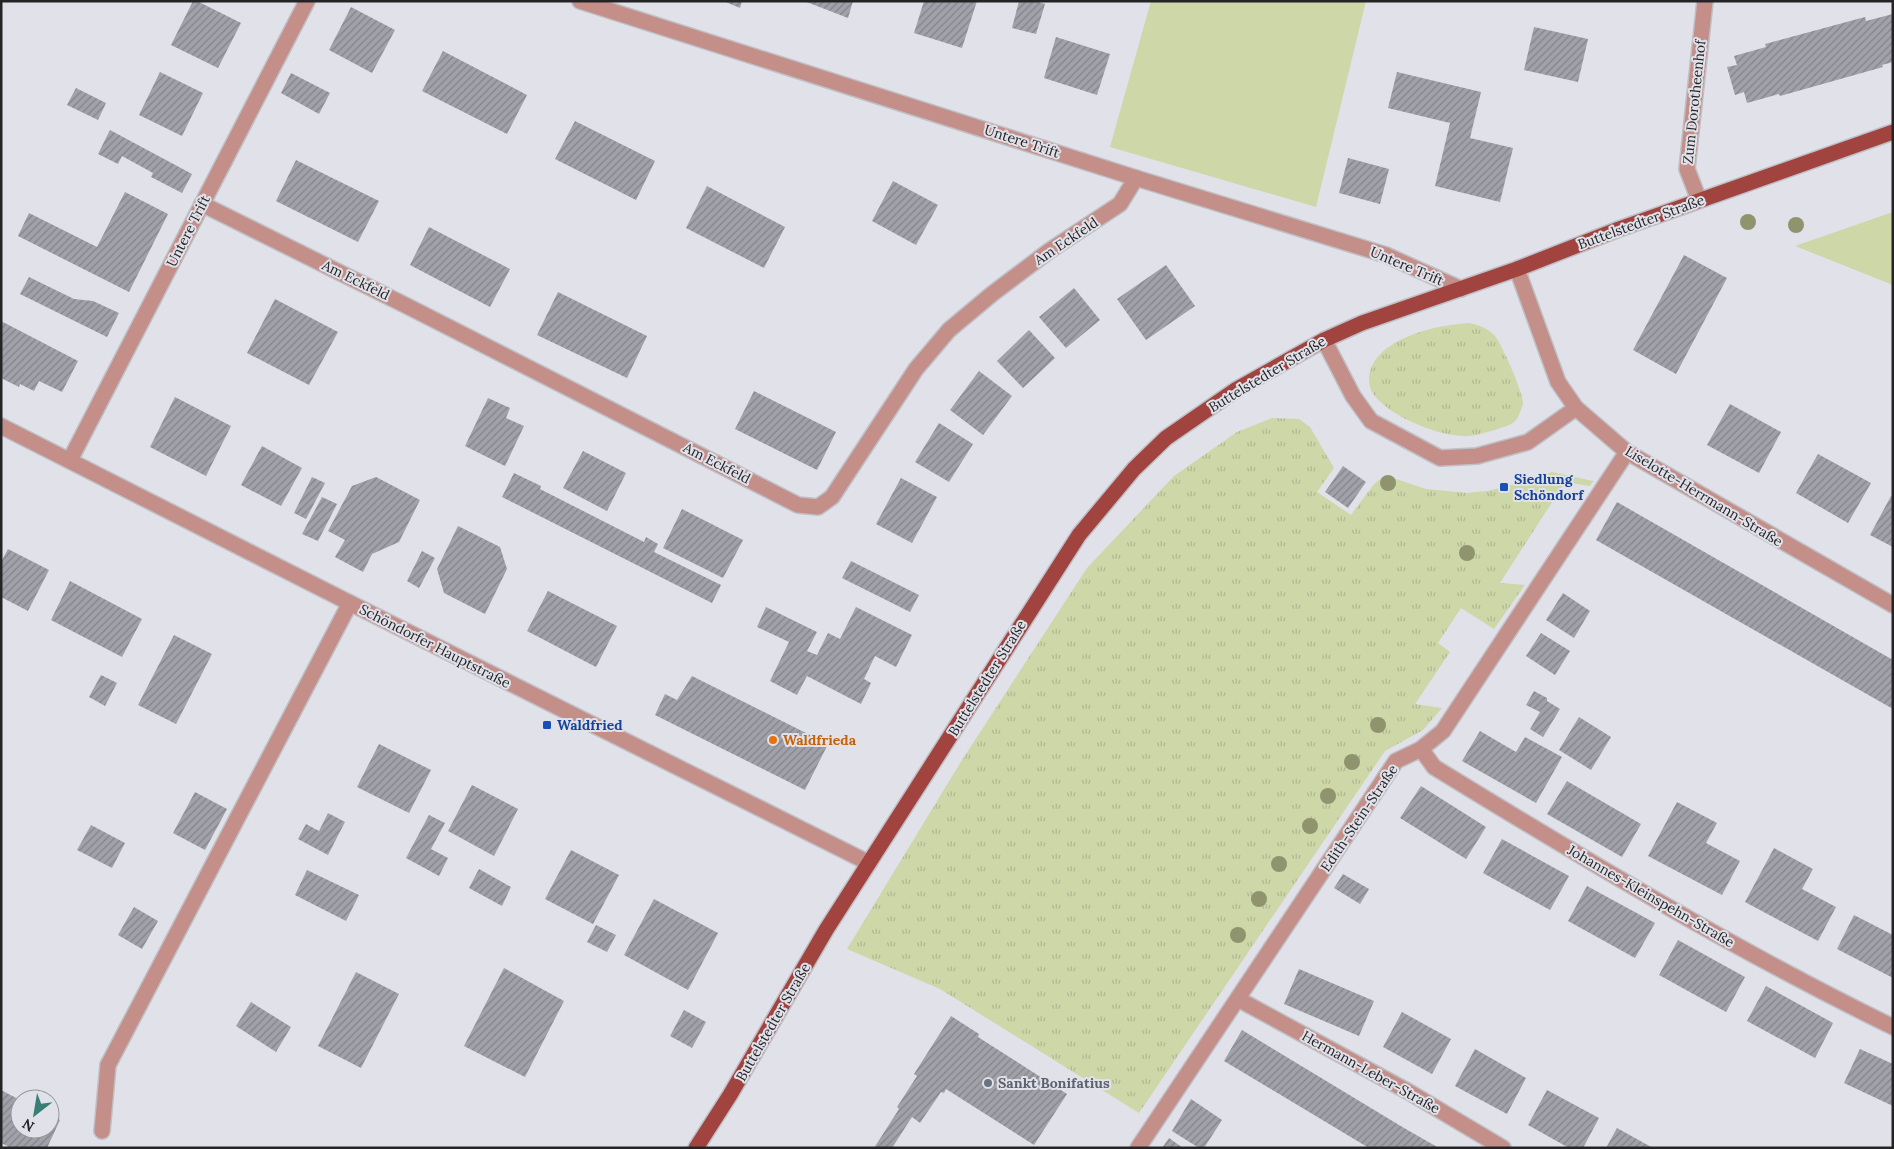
<svg xmlns="http://www.w3.org/2000/svg" width="1894" height="1149" viewBox="0 0 1894 1149" font-family="Lora,serif">
<style>
.grass{fill:url(#grass-tufts)}
.green{fill:#cdd7a8}
.building{fill:url(#building-hatch)}
.lines{fill:none;stroke-linecap:round;stroke-linejoin:round}
.minor-casing{stroke:#bfbfc6;stroke-width:18}
.major-casing{stroke:#bfbfc6;stroke-width:18}
.minor{stroke:#c48e89;stroke-width:15}
.major{stroke:#a14440;stroke-width:15}
.tree{fill:#8f946f}
.transit-dot{fill:#1a4fb4;stroke:#e1e1e9;stroke-width:2}
.food-dot{fill:#e8710a;stroke:#e1e1e9;stroke-width:2}
.worship-dot{fill:#6b7280;stroke:#e1e1e9;stroke-width:2}
.labels{text-anchor:middle;dominant-baseline:central;stroke-width:4;stroke-linejoin:round;paint-order:stroke}
.street-label{font-size:14px;fill:#242427;stroke:#e1e1e9}
.transit-label{font-size:14px;font-weight:bold;fill:#164399;stroke:#e1e1e9;text-anchor:start}
.food-label{font-size:14px;font-weight:bold;fill:#c56008;stroke:#e1e1e9;text-anchor:start}
.worship-label{font-size:14px;font-weight:bold;fill:#5b616d;stroke:#e1e1e9;text-anchor:start}
</style>
<defs>
<pattern id="grass-tufts" width="24" height="20" patternUnits="userSpaceOnUse" patternTransform="scale(1.25)"><rect width="24" height="20" fill="#cdd7a8"/><path d="M3 7l-1-3M5 7V3M7 7l1-3M15 17l-1-3M17 17v-4M19 17l1-3" fill="none" stroke="#b0b891"/></pattern>
<pattern id="building-hatch" width="6" height="6" patternUnits="userSpaceOnUse" patternTransform="scale(1.25)"><rect width="6" height="6" fill="#a1a1a9"/><path d="M-1 1l2-2M0 6l6-6M5 7l2-2" fill="none" stroke="#83838a"/></pattern>
</defs>
<rect width="100%" height="100%" fill="#e1e1e9"/>
<g class="grass">
<path d="M1469,323C1479,325 1488,328 1495,336C1502,345 1523,392 1523,403C1522,408 1519,416 1516,420C1511,426 1502,427 1495,430C1484,433 1473,437 1462,436C1436,435 1386,415 1372,392C1368,384 1368,374 1372,366C1386,336 1438,325 1469,323Z"/>
<polygon points="1272,418 1299,419 1310,427 1334,468 1317,492 1351,515 1374,484 1379,480 1386,478 1396,479 1426,489 1467,493 1487,491 1516,484 1552,472 1593,481 1590,486 1565,482 1500,583 1525,585 1494,629 1461,608 1438,643 1450,652 1415,704 1442,708 1423,730 1385,751 1139,1113 940,989 847,949 962,760 1087,568 1174,476 1237,432"/>
</g>
<g class="green">
<polygon points="1151,1 1366,1 1316,207 1110,147"/>
<polygon points="1893,212 1893,285 1795,246"/>
</g>
<g class="building">
<polygon points="193,1 197,1 241,23 218,68 171,45"/>
<polygon points="723,1 742,1 740,8"/>
<polygon points="804,1 853,1 848,18"/>
<polygon points="924,1 977,1 962,48 914,33"/>
<polygon points="1019,1 1035,1 1045,4 1036,34 1012,28"/>
<polygon points="351,7 395,30 372,73 329,50"/>
<polygon points="1893,14 1893,62 1882,65 1883,67 1780,96 1779,94 1747,103 1744,92 1735,95 1727,67 1737,65 1734,56 1766,47 1765,44 1865,17 1866,21"/>
<polygon points="1534,27 1588,39 1578,82 1524,70"/>
<polygon points="1056,37 1110,54 1097,95 1044,78"/>
<polygon points="443,51 527,95 507,134 422,91"/>
<polygon points="160,72 203,93 182,136 139,115"/>
<polygon points="1397,72 1481,92 1470,138 1513,148 1500,202 1435,186 1450,123 1388,108"/>
<polygon points="291,73 330,93 319,114 281,93"/>
<polygon points="76,88 106,103 98,120 67,105"/>
<polygon points="575,121 655,161 636,200 555,159"/>
<polygon points="110,130 192,174 182,193 151,177 153,173 122,156 118,164 98,154"/>
<polygon points="1348,158 1389,169 1380,204 1339,193"/>
<polygon points="296,160 379,201 358,242 276,201"/>
<polygon points="893,181 938,205 916,245 872,221"/>
<polygon points="707,186 785,227 764,268 686,228"/>
<polygon points="125,192 168,214 129,292 18,236 29,213 97,247"/>
<polygon points="429,227 510,269 490,307 410,265"/>
<polygon points="1684,255 1727,278 1676,374 1633,350"/>
<polygon points="1166,265 1195,306 1146,340 1117,299"/>
<polygon points="29,277 74,299 93,301 119,313 107,337 20,294"/>
<polygon points="1074,288 1100,320 1066,348 1039,317"/>
<polygon points="558,292 647,336 627,378 537,335"/>
<polygon points="275,299 338,332 309,385 247,353"/>
<polygon points="1,321 78,361 62,392 39,381 34,391 20,384 19,387 1,378"/>
<polygon points="1029,330 1055,358 1023,388 997,361"/>
<polygon points="979,371 1012,396 983,435 950,410"/>
<polygon points="754,391 836,432 817,470 735,429"/>
<polygon points="175,397 231,426 206,476 150,447"/>
<polygon points="488,398 510,408 506,418 524,426 505,466 465,446"/>
<polygon points="1730,404 1781,432 1759,473 1707,445"/>
<polygon points="939,423 973,444 949,482 915,462"/>
<polygon points="262,446 302,468 281,506 241,485"/>
<polygon points="583,451 626,473 607,511 563,488"/>
<polygon points="1818,454 1871,483 1848,523 1796,493"/>
<polygon points="1343,466 1366,482 1348,508 1325,492"/>
<polygon points="514,473 541,486 540,489 644,542 646,537 658,544 654,552 721,585 712,603 502,497"/>
<polygon points="312,477 325,483 306,519 294,513"/>
<polygon points="376,477 420,500 399,542 372,554 363,572 335,557 345,540 328,531 352,486"/>
<polygon points="901,478 937,497 912,543 876,524"/>
<polygon points="1891,496 1893,497 1893,547 1870,535"/>
<polygon points="322,497 337,504 318,541 302,534"/>
<polygon points="1617,502 1893,660 1893,709 1596,540"/>
<polygon points="682,509 743,540 723,578 663,548"/>
<polygon points="458,526 500,547 507,569 485,614 444,593 437,569"/>
<polygon points="8,549 49,570 28,611 1,597 1,562"/>
<polygon points="422,551 435,558 419,588 407,581"/>
<polygon points="851,561 919,595 910,612 842,578"/>
<polygon points="70,581 142,619 122,657 51,620"/>
<polygon points="548,591 617,626 596,667 527,631"/>
<polygon points="1563,593 1590,611 1574,638 1546,620"/>
<polygon points="766,607 817,632 807,651 817,655 828,633 840,639 856,607 912,635 896,667 875,656 864,679 871,683 861,704 807,676 797,695 770,681 789,642 757,627"/>
<polygon points="1541,633 1570,651 1555,675 1526,656"/>
<polygon points="174,635 212,654 176,724 138,705"/>
<polygon points="101,675 117,683 105,706 89,697"/>
<polygon points="692,676 828,744 805,790 655,715 665,694 677,700"/>
<polygon points="1534,691 1547,698 1547,701 1560,709 1543,737 1530,729 1540,712 1526,705"/>
<polygon points="1579,717 1611,737 1591,770 1559,750"/>
<polygon points="1480,731 1516,752 1525,737 1562,757 1536,803 1462,761"/>
<polygon points="379,744 431,770 409,813 357,787"/>
<polygon points="1567,781 1641,824 1622,857 1547,814"/>
<polygon points="472,785 518,809 494,856 448,831"/>
<polygon points="1421,786 1486,827 1466,859 1400,818"/>
<polygon points="195,792 227,809 205,850 173,833"/>
<polygon points="1677,802 1717,823 1706,843 1740,861 1722,895 1648,856"/>
<polygon points="328,813 345,822 328,855 298,839 306,824 319,831"/>
<polygon points="429,815 445,823 431,849 448,858 439,876 406,858"/>
<polygon points="91,825 125,843 112,868 77,850"/>
<polygon points="1502,839 1569,876 1550,910 1483,873"/>
<polygon points="1774,848 1813,869 1802,889 1836,907 1818,941 1745,902"/>
<polygon points="571,850 619,875 593,924 545,899"/>
<polygon points="479,869 511,887 502,906 469,888"/>
<polygon points="307,870 359,895 346,921 295,895"/>
<polygon points="1343,874 1369,889 1360,904 1334,888"/>
<polygon points="1587,886 1655,923 1635,958 1568,921"/>
<polygon points="654,899 718,933 688,990 624,955"/>
<polygon points="134,907 158,921 142,949 118,935"/>
<polygon points="1854,915 1893,935 1893,978 1837,949"/>
<polygon points="596,925 616,935 607,952 587,942"/>
<polygon points="1678,940 1745,977 1726,1012 1659,975"/>
<polygon points="504,968 564,1001 525,1077 464,1046"/>
<polygon points="1299,969 1374,1001 1359,1036 1284,1004"/>
<polygon points="356,972 399,994 361,1068 318,1046"/>
<polygon points="1766,986 1833,1023 1815,1058 1747,1021"/>
<polygon points="251,1002 291,1027 276,1052 236,1026"/>
<polygon points="684,1010 706,1022 692,1048 670,1036"/>
<polygon points="1402,1012 1451,1039 1432,1074 1383,1047"/>
<polygon points="951,1016 979,1034 978,1037 1067,1094 1034,1145 946,1089 944,1093 941,1092 920,1123 912,1117 892,1148 874,1148 899,1109 897,1107 917,1076 914,1074"/>
<polygon points="1242,1030 1404,1128 1439,1148 1369,1148 1224,1061"/>
<polygon points="1475,1049 1526,1078 1507,1114 1455,1086"/>
<polygon points="1860,1049 1893,1064 1893,1106 1844,1083"/>
<polygon points="1,1090 20,1100 20,1129 50,1129 50,1115 60,1120 47,1148 11,1148 1,1143"/>
<polygon points="1547,1090 1599,1118 1583,1148 1569,1148 1528,1125"/>
<polygon points="1191,1099 1222,1120 1204,1148 1199,1148 1172,1131"/>
<polygon points="1617,1128 1653,1148 1606,1148"/>
<polygon points="1169,1138 1183,1148 1162,1148"/>
</g>
<g class="lines">
<defs>
<g id="minor">
<polyline points="580,1 1136,178 1386,255 1461,289"/>
<polyline points="1699,200 1687,169 1705,1"/>
<polyline points="202,204 407,306 798,505 818,507 832,497 916,369 949,330 992,294 1049,251 1120,204 1136,178"/>
<polyline points="1517,269 1558,382 1576,408 1627,452 1893,605"/>
<polyline points="1324,340 1353,396 1371,421 1440,458 1477,456 1528,442 1576,408"/>
<polyline points="1,426 350,603 869,863"/>
<polyline points="70,460 307,1"/>
<path d="M1421,749L1434,767C1584,859 1735,950 1893,1027"/>
<polyline points="1238,999 1409,1092 1503,1148"/>
<polyline points="102,1131 108,1065 350,603"/>
<polyline points="1138,1148 1396,761 1421,749 1443,731 1627,452"/>
</g>
<polyline id="major" points="696,1148 730,1095 826,930 1079,535 1134,469 1166,438 1237,389 1324,340 1362,323 1517,269 1619,229 1893,132"/>
</defs>
<use href="#minor" class="minor-casing"/>
<use href="#major" class="major-casing"/>
<use href="#minor" class="minor"/>
<use href="#major" class="major"/>
</g>
<g class="tree">
<circle cx="1748" cy="222" r="8"/>
<circle cx="1796" cy="225" r="8"/>
<circle cx="1388" cy="483" r="8"/>
<circle cx="1467" cy="553" r="8"/>
<circle cx="1378" cy="725" r="8"/>
<circle cx="1352" cy="762" r="8"/>
<circle cx="1328" cy="796" r="8"/>
<circle cx="1310" cy="826" r="8"/>
<circle cx="1279" cy="864" r="8"/>
<circle cx="1259" cy="899" r="8"/>
<circle cx="1238" cy="935" r="8"/>
</g>
<g class="transit-dot">
<rect x="1499" y="482" width="10" height="10" rx="2.5"/>
<rect x="542" y="720" width="10" height="10" rx="2.5"/>
</g>
<circle class="food-dot" cx="773" cy="740" r="5"/>
<circle class="worship-dot" cx="988" cy="1083" r="5"/>
<g class="labels">
<g class="street-label">
<text transform="translate(1694 102) rotate(-84)">Zum Dorotheenhof</text>
<text transform="translate(1022 141) rotate(18)">Untere Trift</text>
<text transform="translate(1641 222) rotate(-20)">Buttelstedter Straße</text>
<text transform="translate(188 231) rotate(-63)">Untere Trift</text>
<text transform="translate(1066 241) rotate(-34)">Am Eckfeld</text>
<text transform="translate(1407 266) rotate(23)">Untere Trift</text>
<text transform="translate(356 280) rotate(26)">Am Eckfeld</text>
<text transform="translate(1267 374) rotate(-31)">Buttelstedter Straße</text>
<text transform="translate(717 463) rotate(27)">Am Eckfeld</text>
<text transform="translate(1704 496) rotate(31)">Liselotte-Herrmann-Straße</text>
<text transform="translate(435 646) rotate(27)">Schöndorfer Hauptstraße</text>
<text transform="translate(987 678) rotate(-58)">Buttelstedter Straße</text>
<text transform="translate(1359 818) rotate(-56)">Edith-Stein-Straße</text>
<text transform="translate(1651 896) rotate(30)">Johannes-Kleinspehn-Straße</text>
<text transform="translate(773 1022) rotate(-60)">Buttelstedter Straße</text>
<text transform="translate(1371 1072) rotate(29)">Hermann-Leber-Straße</text>
</g>
<g class="transit-label">
<text x="1514" y="479">Siedlung<tspan x="1514" dy="16">Schöndorf</tspan></text>
<text x="557" y="725">Waldfried</text>
</g>
<g class="food-label">
<text x="783" y="740">Waldfrieda</text>
</g>
<g class="worship-label">
<text x="998" y="1083">Sankt Bonifatius</text>
</g>
</g>
<rect width="1894" height="1149" fill="none" stroke="#242427" stroke-width="5"/>
<g transform="translate(35 1114) rotate(211)"><circle r="24" fill="#e1e1e9" stroke="#95959b"/>
<path d="M0-4L9 19L0 12L-9 19Z" fill="#377e76"/>
<text y="-8" font-size="14" font-weight="bold" text-anchor="middle" fill="#242427">N</text>
</g>
</svg>
